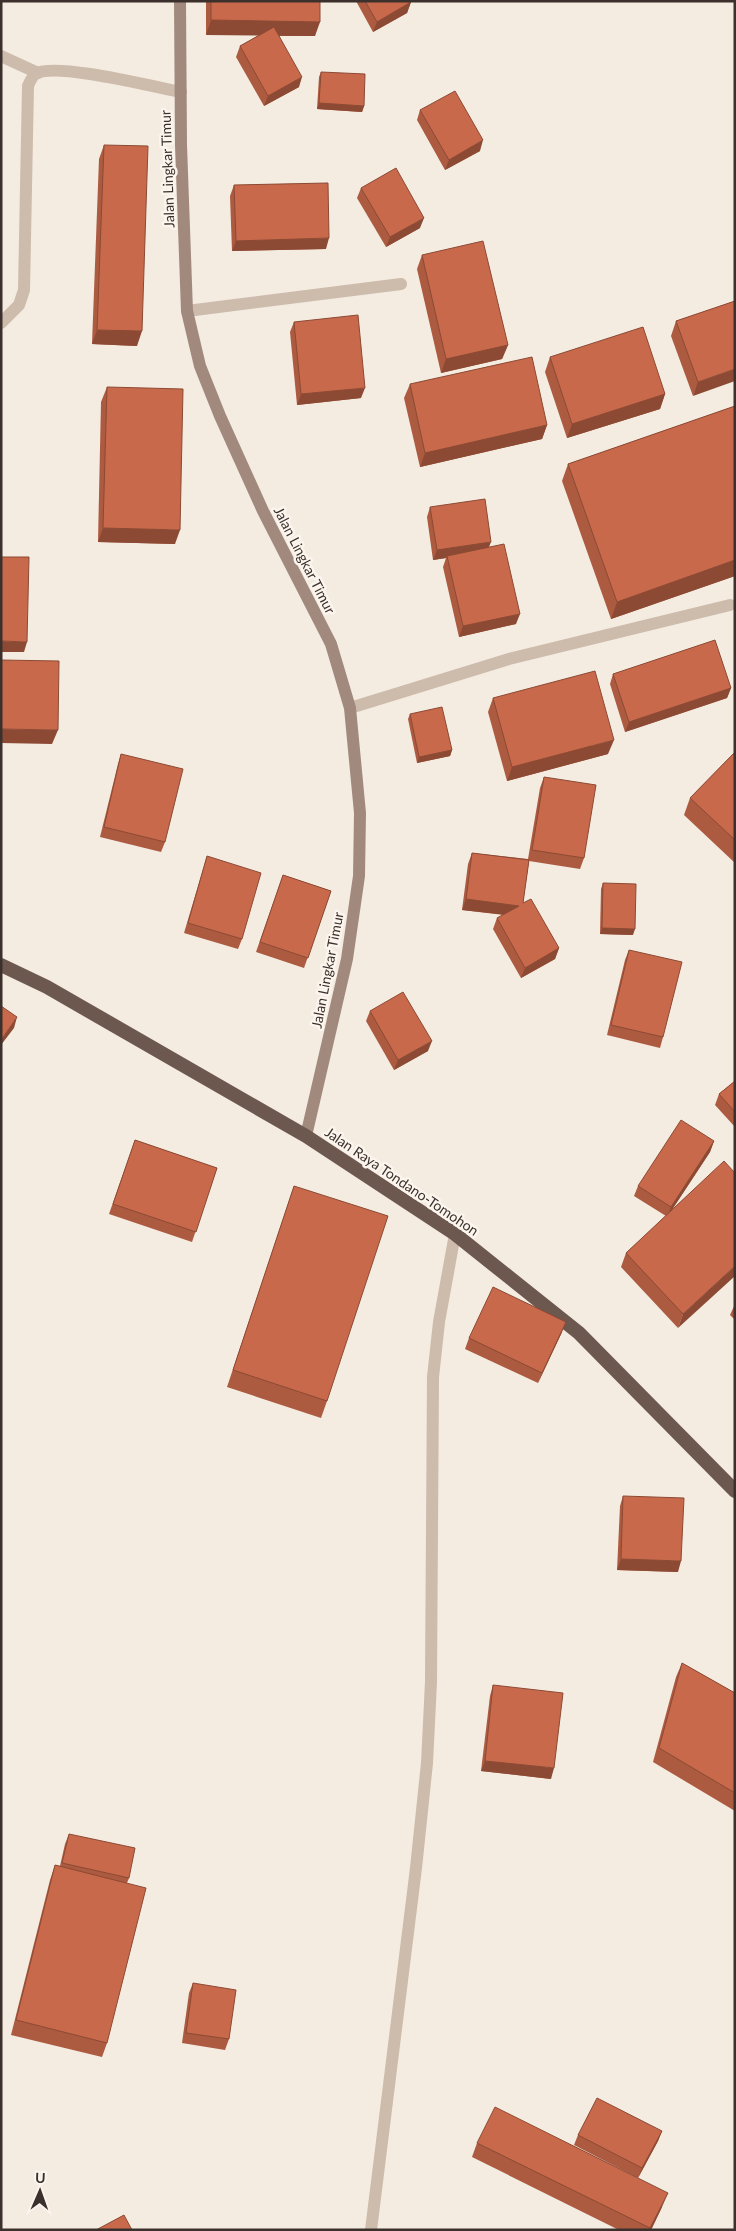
<svg xmlns="http://www.w3.org/2000/svg" width="736" height="2231" viewBox="0 0 736 2231" font-family="Lato,sans-serif">
<style>
.lines{fill:none;stroke-linecap:round;stroke-linejoin:round}
.service{stroke:#cdbbac;stroke-width:12}
.minor{stroke:#cdbbac;stroke-width:12}
.secondary{stroke:#a18a7d;stroke-width:12}
.trunk{stroke:#6c584f;stroke-width:14}
.wall{fill:#ac5a40}
.shaded-wall{fill:#8c4a34}
.building{fill:#c8694b;stroke:#8c4a34}
.labels{text-anchor:middle;dominant-baseline:central;stroke-width:5;stroke-linejoin:round;paint-order:stroke}
.street-label{font-size:14px;fill:#3b302b;stroke:#fbf5ee}
</style>
<rect width="100%" height="100%" fill="#f4ebe1"/>
<g class="lines">
<polyline class="service" points="350,708 509,659 730,605"/>
<g class="minor">
<polyline points="1,56 38,73"/>
<polyline points="187,311 401,284"/>
<path d="M1,323L19,305L24,290L28,86C30,81 33,75 37,73C59,63 154,87 181,92"/>
<polyline points="371,2230 416,1868 427,1763 431,1682 433,1377 439,1322 455,1234"/>
</g>
<polyline class="secondary" points="180,1 181,145 187,311 200,366 220,416 263,511 331,644 350,708 360,813 359,876 347,959 306,1136"/>
<polyline class="trunk" points="1,965 47,987 306,1136 455,1234 579,1333 735,1491"/>
</g>
<g class="wall">
<polygon points="206,1 320,1 315,36 279,36 299,87 264,106 236,57 240,46 259,35 206,35"/>
<polygon points="356,1 410,1 411,2 407,13 373,32"/>
<polygon points="321,72 364,106 362,112 317,109 319,77"/>
<polygon points="420,110 480,151 445,170 417,120"/>
<polygon points="104,145 137,346 92,344 99,159"/>
<polygon points="234,185 326,249 232,251 230,196"/>
<polygon points="361,188 420,228 386,247 357,198"/>
<polygon points="422,255 508,345 502,359 441,373 417,269"/>
<polygon points="735,301 693,396 671,336 676,321"/>
<polygon points="294,322 361,398 297,405 290,332"/>
<polygon points="550,357 665,394 660,409 567,438 545,372"/>
<polygon points="410,384 547,425 542,439 420,467 404,398"/>
<polygon points="107,387 175,544 98,542 101,402"/>
<polygon points="735,406 735,576 611,619 562,481 568,464"/>
<polygon points="430,507 489,547 516,624 459,637 443,567 446,558 433,560 427,517"/>
<polygon points="613,674 731,688 727,698 625,732 610,684"/>
<polygon points="493,698 608,754 507,781 488,712"/>
<polygon points="410,714 452,750 450,756 417,763 408,719"/>
<polygon points="735,752 735,863 684,815 690,798"/>
<polygon points="121,754 165,842 161,852 100,837 118,764"/>
<polygon points="544,777 584,858 580,869 529,861 523,903 559,948 555,959 521,978 493,929 497,918 504,915 462,910 468,864 472,853 528,859 540,788"/>
<polygon points="207,856 242,939 238,949 184,933"/>
<polygon points="283,875 331,891 304,968 256,952"/>
<polygon points="603,883 633,935 600,934 601,889"/>
<polygon points="629,950 663,1037 660,1048 607,1035 625,960"/>
<polygon points="370,1011 428,1051 394,1070 366,1021"/>
<polygon points="735,1081 735,1127 715,1105 719,1094"/>
<polygon points="135,1140 217,1168 192,1242 109,1214"/>
<polygon points="714,1141 710,1152 672,1210 735,1173 678,1328 621,1267 626,1253 666,1216 634,1196 638,1186"/>
<polygon points="294,1186 327,1401 321,1418 227,1387"/>
<polygon points="735,1304 735,1320 730,1315"/>
<polygon points="562,1332 538,1383 465,1349 469,1338"/>
<polygon points="623,1496 678,1572 617,1570 620,1506"/>
<polygon points="682,1663 735,1693 735,1811 653,1762 676,1677"/>
<polygon points="493,1685 551,1779 481,1771 490,1696"/>
<polygon points="69,1834 129,1878 127,1883 107,2043 102,2057 11,2035 50,1880 55,1865 60,1866 65,1844"/>
<polygon points="193,1983 229,2039 225,2050 182,2043 189,1993"/>
<polygon points="662,2131 658,2141 638,2178 574,2145 578,2135"/>
<polygon points="477,2143 662,2207 651,2230 619,2230 472,2157"/>
</g>
<g class="shaded-wall">
<polygon points="411,2 407,13 373,32 377,22"/>
<polygon points="211,20 320,22 315,36 206,35"/>
<polygon points="302,77 299,87 264,106 268,96"/>
<polygon points="319,103 364,106 362,112 317,109"/>
<polygon points="483,140 480,151 445,170 449,160"/>
<polygon points="424,218 420,228 386,247 390,237"/>
<polygon points="329,238 326,249 232,251 236,241"/>
<polygon points="97,330 142,331 137,346 92,344"/>
<polygon points="508,345 502,359 441,373 446,359"/>
<polygon points="735,369 735,381 693,396 698,382"/>
<polygon points="365,388 361,398 297,405 301,394"/>
<polygon points="665,394 660,409 567,438 572,424"/>
<polygon points="547,425 542,439 420,467 425,453"/>
<polygon points="103,528 180,530 175,544 98,542"/>
<polygon points="491,542 487,552 447,556 446,558 433,560 437,550"/>
<polygon points="735,560 735,576 611,619 617,602"/>
<polygon points="520,614 516,624 459,637 463,626"/>
<polygon points="1,641 27,642 24,652 1,652"/>
<polygon points="731,688 727,698 625,732 629,722"/>
<polygon points="1,729 58,730 52,744 1,743"/>
<polygon points="614,740 608,754 507,781 512,767"/>
<polygon points="452,750 450,756 417,763 419,757"/>
<polygon points="466,899 519,906 516,916 462,910"/>
<polygon points="602,928 635,929 633,935 600,934"/>
<polygon points="559,948 555,959 521,978 525,968"/>
<polygon points="17,1017 14,1028 1,1045 1,1040"/>
<polygon points="432,1041 428,1051 394,1070 398,1060"/>
<polygon points="714,1141 710,1152 667,1217 671,1207"/>
<polygon points="735,1266 735,1276 678,1328 683,1314"/>
<polygon points="566,1322 562,1332 538,1383 542,1373"/>
<polygon points="621,1559 681,1561 678,1572 617,1570"/>
<polygon points="485,1761 554,1768 551,1779 481,1771"/>
<polygon points="662,2131 658,2141 638,2178 642,2168"/>
<polygon points="668,2193 662,2207 651,2230 649,2230"/>
</g>
<g class="building">
<polygon points="211,1 320,1 320,22 211,20"/>
<polygon points="365,1 410,1 411,2 377,22"/>
<polygon points="274,27 302,77 268,96 240,46"/>
<polygon points="321,72 365,74 364,106 319,103"/>
<polygon points="455,91 483,140 449,160 420,110"/>
<polygon points="104,145 148,146 142,331 97,330"/>
<polygon points="396,168 424,218 390,237 361,188"/>
<polygon points="328,183 329,238 236,241 234,185"/>
<polygon points="483,241 508,345 446,359 422,255"/>
<polygon points="735,301 735,369 698,382 676,321"/>
<polygon points="358,315 365,388 301,394 294,322"/>
<polygon points="643,327 665,394 572,424 550,357"/>
<polygon points="532,357 547,425 425,453 410,384"/>
<polygon points="107,387 183,389 180,530 103,528"/>
<polygon points="735,406 735,560 617,602 568,464"/>
<polygon points="485,499 491,542 437,550 430,507"/>
<polygon points="504,544 520,614 463,626 447,556"/>
<polygon points="1,557 29,557 27,642 1,641"/>
<polygon points="715,640 731,688 629,722 613,674"/>
<polygon points="1,660 59,661 58,730 1,729"/>
<polygon points="595,671 614,740 512,767 493,698"/>
<polygon points="442,707 452,750 419,757 410,714"/>
<polygon points="735,752 735,840 690,798"/>
<polygon points="121,754 183,769 165,842 104,827"/>
<polygon points="544,777 596,785 584,858 532,850"/>
<polygon points="472,853 529,860 523,903 531,899 559,948 525,968 497,918 519,906 466,899"/>
<polygon points="207,856 261,873 242,939 188,923"/>
<polygon points="283,875 331,891 308,958 260,942"/>
<polygon points="603,883 636,884 635,929 602,928"/>
<polygon points="629,950 682,962 663,1037 611,1025"/>
<polygon points="403,992 432,1041 398,1060 370,1011"/>
<polygon points="1,1006 17,1017 1,1040"/>
<polygon points="735,1081 735,1112 719,1094"/>
<polygon points="681,1120 714,1141 671,1207 638,1186"/>
<polygon points="135,1140 217,1168 196,1232 113,1204"/>
<polygon points="724,1161 735,1173 735,1266 683,1314 626,1253"/>
<polygon points="294,1186 388,1216 327,1401 233,1370"/>
<polygon points="493,1287 566,1322 542,1373 469,1338"/>
<polygon points="623,1496 684,1498 681,1561 621,1559"/>
<polygon points="682,1663 735,1693 735,1793 659,1748"/>
<polygon points="493,1685 563,1693 554,1768 485,1761"/>
<polygon points="69,1834 135,1848 129,1878 62,1863"/>
<polygon points="55,1865 146,1888 107,2043 16,2020"/>
<polygon points="193,1983 236,1990 229,2039 186,2033"/>
<polygon points="597,2098 662,2131 642,2168 578,2135"/>
<polygon points="495,2107 668,2193 650,2228 477,2143"/>
<polygon points="124,2215 132,2230 96,2230"/>
</g>
<g class="labels">
<g class="street-label">
<text transform="translate(167 169) rotate(-92)">Jalan Lingkar Timur</text>
<text transform="translate(305 560) rotate(63)">Jalan Lingkar Timur</text>
<text transform="translate(327 970) rotate(-79)">Jalan Lingkar Timur</text>
<text transform="translate(402 1181) rotate(34)">Jalan Raya Tondano-Tomohon</text>
</g>
</g>
<rect width="736" height="2231" fill="none" stroke="#3b302b" stroke-width="5"/>
<g transform="translate(40 2191) rotate(2)" stroke="#fbf5ee" stroke-width="4" paint-order="stroke">
<path d="M0-4L9 19L0 12L-9 19Z" fill="#3b302b"/>
<text y="-8" font-size="14" font-weight="bold" text-anchor="middle" fill="#3b302b">U</text>
</g>
</svg>
